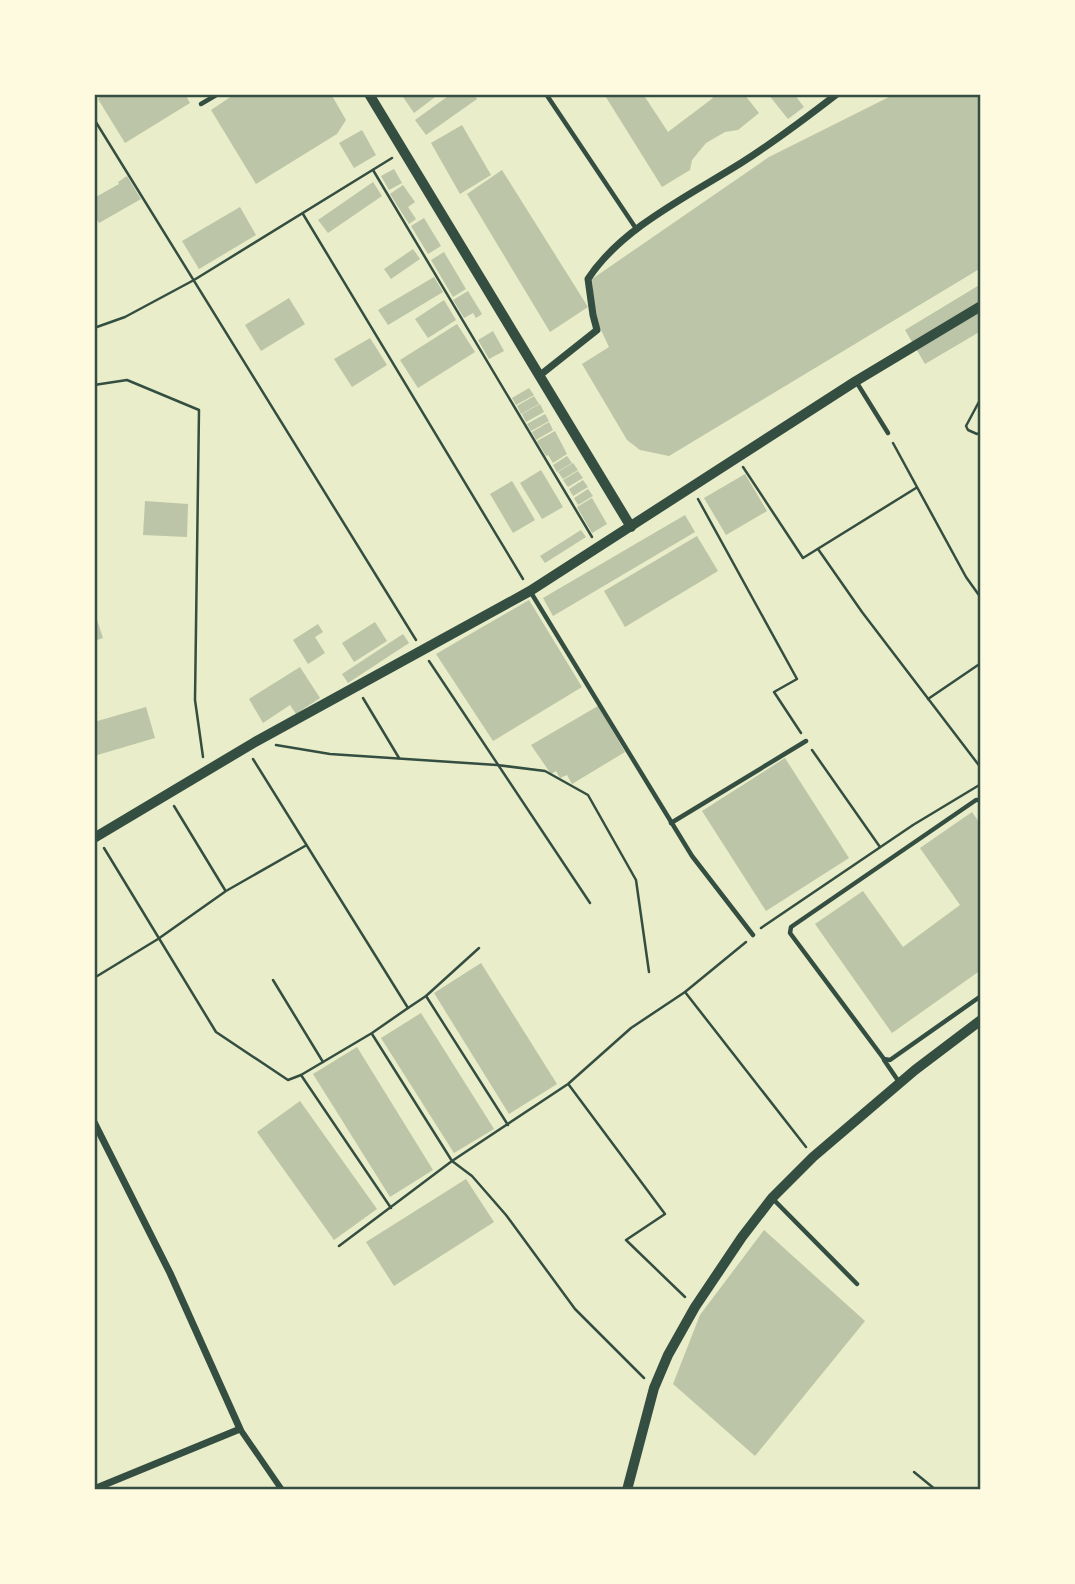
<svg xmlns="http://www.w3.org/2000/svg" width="1075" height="1584" viewBox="0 0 1075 1584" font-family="'Playfair Display',serif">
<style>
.building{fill:#bcc5a7}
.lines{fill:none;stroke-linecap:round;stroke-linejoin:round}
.path{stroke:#344e41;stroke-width:2.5}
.service{stroke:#344e41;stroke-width:4.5}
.pedestrian{stroke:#344e41;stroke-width:6}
.minor{stroke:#344e41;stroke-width:7}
.tertiary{stroke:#344e41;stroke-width:10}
.neatline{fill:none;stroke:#344e41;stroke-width:2.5}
</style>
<rect width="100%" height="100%" fill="#e9edc9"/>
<g class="building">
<polygon points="104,94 185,94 190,103 125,143 98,99"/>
<polygon points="235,94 331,94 346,120 337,134 256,184 211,110"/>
<polygon points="401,94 439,94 414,113"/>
<polygon points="451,94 474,94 477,99 426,135 415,120"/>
<polygon points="604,94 643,94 668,132 713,98 710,94 744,94 759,113 738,130 725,132 706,143 692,160 690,170 662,187"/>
<polygon points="768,94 794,94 804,107 788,119"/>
<polygon points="895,94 981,94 981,268 669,456 640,450 627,440 582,364 609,347 594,315 592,279 769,157"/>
<polygon points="462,125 491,175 460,194 431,143"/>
<polygon points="362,130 376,155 354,168 339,143"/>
<polygon points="394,169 402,183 389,190 381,176"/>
<polygon points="502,170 588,307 550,332 467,194"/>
<polygon points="127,176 141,199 99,223 94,215 94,198 119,184 118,182"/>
<polygon points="373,182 382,196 328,233 318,220"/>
<polygon points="403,185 415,202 408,207 416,219 409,224 390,194"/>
<polygon points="240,207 256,235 199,269 182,241"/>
<polygon points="424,218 441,246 428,254 411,226"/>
<polygon points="413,249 420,259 391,279 384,269"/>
<polygon points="444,252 466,289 453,297 431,260"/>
<polygon points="434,277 443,292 388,325 378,310"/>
<polygon points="981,284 981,331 925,364 905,330"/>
<polygon points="468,291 482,314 476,318 473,313 464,318 453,300"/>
<polygon points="289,298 305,324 261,351 245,325"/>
<polygon points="444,300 456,320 428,338 415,319"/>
<polygon points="457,324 475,352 418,388 400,360"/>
<polygon points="493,331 504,351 489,359 478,340"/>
<polygon points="370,338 387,365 352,387 334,359"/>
<polygon points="529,388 534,395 516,405 512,398"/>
<polygon points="534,396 539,404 521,414 517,406"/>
<polygon points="540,404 544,412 526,422 522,414"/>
<polygon points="545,414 549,421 531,431 527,424"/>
<polygon points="549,422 553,430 536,440 532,432"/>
<polygon points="555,431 567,454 553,463 548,455 546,456 537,441"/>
<polygon points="567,456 572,463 557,472 553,465"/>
<polygon points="573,463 578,470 563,479 558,472"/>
<polygon points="541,470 563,507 542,519 520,483"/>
<polygon points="578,471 583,478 568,487 563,480"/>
<polygon points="745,474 767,511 726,535 704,498"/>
<polygon points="583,480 588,487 573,496 569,489"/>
<polygon points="512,481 535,520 513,533 490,494"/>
<polygon points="588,489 593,496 578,505 574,498"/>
<polygon points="592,498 607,524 592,533 577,507"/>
<polygon points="145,501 188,504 187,537 143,535"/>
<polygon points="685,515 695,532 553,616 543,598"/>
<polygon points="581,530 586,537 545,563 540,556"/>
<polygon points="697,536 718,571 625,627 604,591"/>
<polygon points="529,600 582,687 493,741 436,654"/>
<polygon points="94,611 103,638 94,641"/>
<polygon points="375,622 387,641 354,662 342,643"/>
<polygon points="318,624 323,632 315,637 325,653 308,664 293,640"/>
<polygon points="403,634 409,643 348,683 342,674"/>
<polygon points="300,667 320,698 296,714 290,705 263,723 249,699"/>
<polygon points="598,706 625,752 572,784 567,775 560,778 556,771 551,774 531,745"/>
<polygon points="146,707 155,738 94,756 94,722"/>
<polygon points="785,758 849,858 766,911 702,811"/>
<polygon points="972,812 981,825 981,970 892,1033 815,924 863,891 903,947 960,905 920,848"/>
<polygon points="481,963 557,1084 509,1114 434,993"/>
<polygon points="421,1013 494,1129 454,1153 381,1038"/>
<polygon points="357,1047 433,1170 390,1197 313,1074"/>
<polygon points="300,1101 377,1209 334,1240 257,1132"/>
<polygon points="466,1179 494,1222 394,1286 366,1242"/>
<polygon points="764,1230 865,1321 755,1456 673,1384 700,1315"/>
</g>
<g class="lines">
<g class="path">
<polyline points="94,119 416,640"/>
<polyline points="373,170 592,537"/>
<polyline points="303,214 523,579"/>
<polyline points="94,328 125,317 194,280 392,158"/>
<polyline points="94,385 127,380 199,410 195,700 203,757"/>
<polyline points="981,398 966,426 968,430 977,434 981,432"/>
<polyline points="893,443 966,577 981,598"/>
<polyline points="743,467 803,558 916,488"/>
<polyline points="698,499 797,679 774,692 801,733"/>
<polyline points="818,549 862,612 981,768"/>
<polyline points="429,661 590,903"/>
<polyline points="363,698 399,758"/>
<polyline points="928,699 981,663"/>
<polyline points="276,745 330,754 497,765 545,771 588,795 636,880 649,972"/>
<polyline points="812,750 880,847"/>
<polyline points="253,759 408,1008"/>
<polyline points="174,806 225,890"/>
<polyline points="104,848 216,1032 288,1080 301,1075 372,1033 408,1008 426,996 479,948"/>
<polyline points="761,928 913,825 981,784"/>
<polyline points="94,978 158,939 226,891 305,846"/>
<polyline points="273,980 323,1062"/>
<polyline points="685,992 806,1147"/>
<polyline points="426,996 508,1125"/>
<polyline points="372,1034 452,1161 472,1176 506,1215 575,1309 644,1378"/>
<polyline points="301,1075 391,1208"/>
<polyline points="569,1085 665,1214 626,1240 685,1297"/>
<polyline points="339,1246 452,1161 568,1084 631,1028 685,992 746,942"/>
<polyline points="914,1472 936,1490"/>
</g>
<g class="service">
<polyline points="546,94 637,230"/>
<polyline points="201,104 218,94"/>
<polyline points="857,383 888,433"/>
<polyline points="530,591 692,856 753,935"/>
<polyline points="981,800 976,800 791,927 790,933 884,1059 890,1060 981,996"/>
<polyline points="671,823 806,741"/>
<polyline points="884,1060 899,1082"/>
<polyline points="773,1199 857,1284"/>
</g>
<polyline class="pedestrian" points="240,1429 282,1490"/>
<g class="minor">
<path d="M539,376L597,330L593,315L588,279C621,228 690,195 741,163C774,142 806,118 837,94"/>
<polyline points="94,1122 170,1273 240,1429 94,1489"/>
</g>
<g class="tertiary">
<polyline points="369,94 631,527"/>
<polyline points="94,838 255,742 530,591 856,381 981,306"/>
<polyline points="627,1490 654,1388 668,1355 695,1307 742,1237 772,1198 813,1157 915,1070 981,1020"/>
</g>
</g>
<rect width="1075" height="1584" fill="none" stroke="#fefae0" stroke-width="192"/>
<rect x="96" y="96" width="883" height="1392" class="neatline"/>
</svg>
